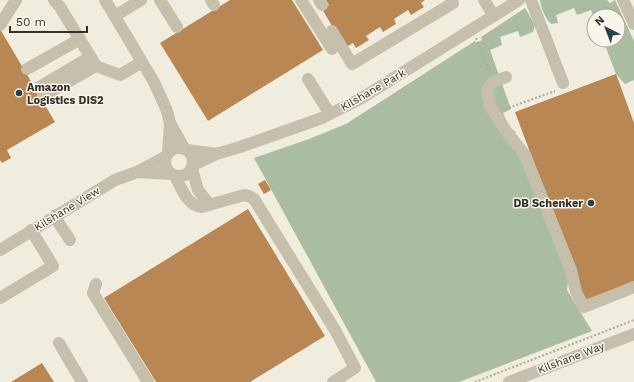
<svg xmlns="http://www.w3.org/2000/svg" width="634" height="382" viewBox="0 0 634 382" font-family="'Work Sans',sans-serif">
<style>
.green{fill:#abbda0}
.building{fill:#b88754}
.lines{fill:none;stroke-linecap:round;stroke-linejoin:round}
.path{stroke:#b2aa96;stroke-width:2;stroke-dasharray:2 2;stroke-linecap:butt}
.minor{stroke:#c6bfac;stroke-width:12}
.poi-dot{fill:#244252;stroke:#f8f5ea;stroke-width:1.5}
.labels{text-anchor:middle;dominant-baseline:central;stroke-width:3;stroke-linejoin:round;paint-order:stroke}
.poi-label{font-size:11px;font-weight:bold;fill:#35302a;stroke:#f8f5ea;text-anchor:start}
.street-label{font-size:11px;fill:#35302a;stroke:#f8f5ea}
</style>
<rect width="100%" height="100%" fill="#f0ecde"/>
<g class="green">
<path d="M540,0H607L610,3L615,0L634,41V80L625,84L616,74L603,40H618V16L594,17L591,10L577,15L574,8L556,15L558,23L551,24C545,18 541,8 540,0Z"/>
<polygon points="525,8 535,25 533,32 520,37 518,31 500,37 502,45 490,50 511,109 503,113 511,130 515,131 528,170 569,274 567,290 592,331 459,382 376,382 254,158 309,139 346,124 475,41 476,43 482,40 481,37"/>
</g>
<g class="building">
<polygon points="230,0 292,0 323,50 208,121 160,43"/>
<polygon points="326,0 425,0 421,3 424,7 411,15 408,10 394,19 396,24 383,32 380,27 366,36 369,40 356,48 353,43 345,48 322,9 329,5"/>
<polygon points="0,29 55,122 7,150 11,158 2,163 0,160"/>
<polygon points="616,74 634,123 634,282 585,300 515,112"/>
<polygon points="265,180 271,190 264,194 258,184"/>
<polygon points="248,209 325,336 250,382 156,382 104,298"/>
<polygon points="42,363 54,382 11,382"/>
</g>
<g class="lines">
<g class="path">
<polyline points="476,38 490,73"/>
<polyline points="505,109 555,91"/>
<polyline points="475,382 634,320"/>
</g>
<g class="minor">
<polyline points="54,0 60,7 96,66 120,75 142,62"/>
<polyline points="105,0 154,82 167,111 170,123"/>
<polyline points="160,0 177,27"/>
<polyline points="211,0 214,5"/>
<polyline points="301,0 332,49"/>
<polyline points="319,0 322,5"/>
<polyline points="484,0 494,16"/>
<polyline points="531,0 563,83"/>
<polyline points="623,0 634,24"/>
<polyline points="115,16 141,0"/>
<polyline points="0,25 16,0"/>
<polyline points="332,31 352,64 453,3 451,0"/>
<polyline points="27,69 80,39"/>
<polyline points="506,77 493,82 487,90 490,106 506,131 525,155 571,270 576,292 584,307 634,287"/>
<polyline points="308,79 330,114"/>
<polyline points="38,88 90,57"/>
<polyline points="43,96 96,66"/>
<circle cx="179" cy="162" r="14"/>
<polyline points="187,150 216,154 193,165"/>
<polyline points="168,153 170,123 184,148"/>
<polyline points="216,154 240,147 322,118 360,99 519,0"/>
<polyline points="165,157 137,172 171,174"/>
<polyline points="192,169 198,190 209,204"/>
<path d="M175,176C181,187 187,206 202,207L244,195L249,196L254,199L335,330L355,368L333,382"/>
<polyline points="54,216 70,240"/>
<polyline points="0,250 115,180 137,172"/>
<polyline points="96,284 93,293 148,382"/>
<polyline points="0,298 53,266 31,230"/>
<polyline points="59,343 82,382"/>
<polyline points="509,382 634,334"/>
</g>
</g>
<g class="poi-dot">
<circle cx="19" cy="93" r="4"/>
<circle cx="591" cy="203" r="4"/>
</g>
<g class="labels">
<g class="poi-label">
<text x="27" y="87">Amazon<tspan x="27" dy="13">Logistics DIS2</tspan></text>
<text x="583" y="203" text-anchor="end">DB Schenker</text>
</g>
<g class="street-label">
<text transform="translate(373 90) rotate(-30)">Kilshane Park</text>
<text transform="translate(67 209) rotate(-31)">Kilshane View</text>
<text transform="translate(571 358) rotate(-21)">Kilshane Way</text>
</g>
</g>
<g transform="translate(606 28) rotate(318)"><circle r="19" fill="#f8f5ea" stroke="#aaa69d"/>
<path d="M0-3L7 15L0 10L-7 15Z" fill="#244252"/>
<text y="-6" font-size="11" font-weight="bold" text-anchor="middle" fill="#35302a">N</text>
</g>
<path d="M10 26v6h77v-6" fill="none" stroke="#35302a" stroke-width="2"/>
<text x="16" y="26" font-size="12" fill="#35302a" stroke="#f8f5ea" stroke-width="3" paint-order="stroke">50 m</text>
</svg>
